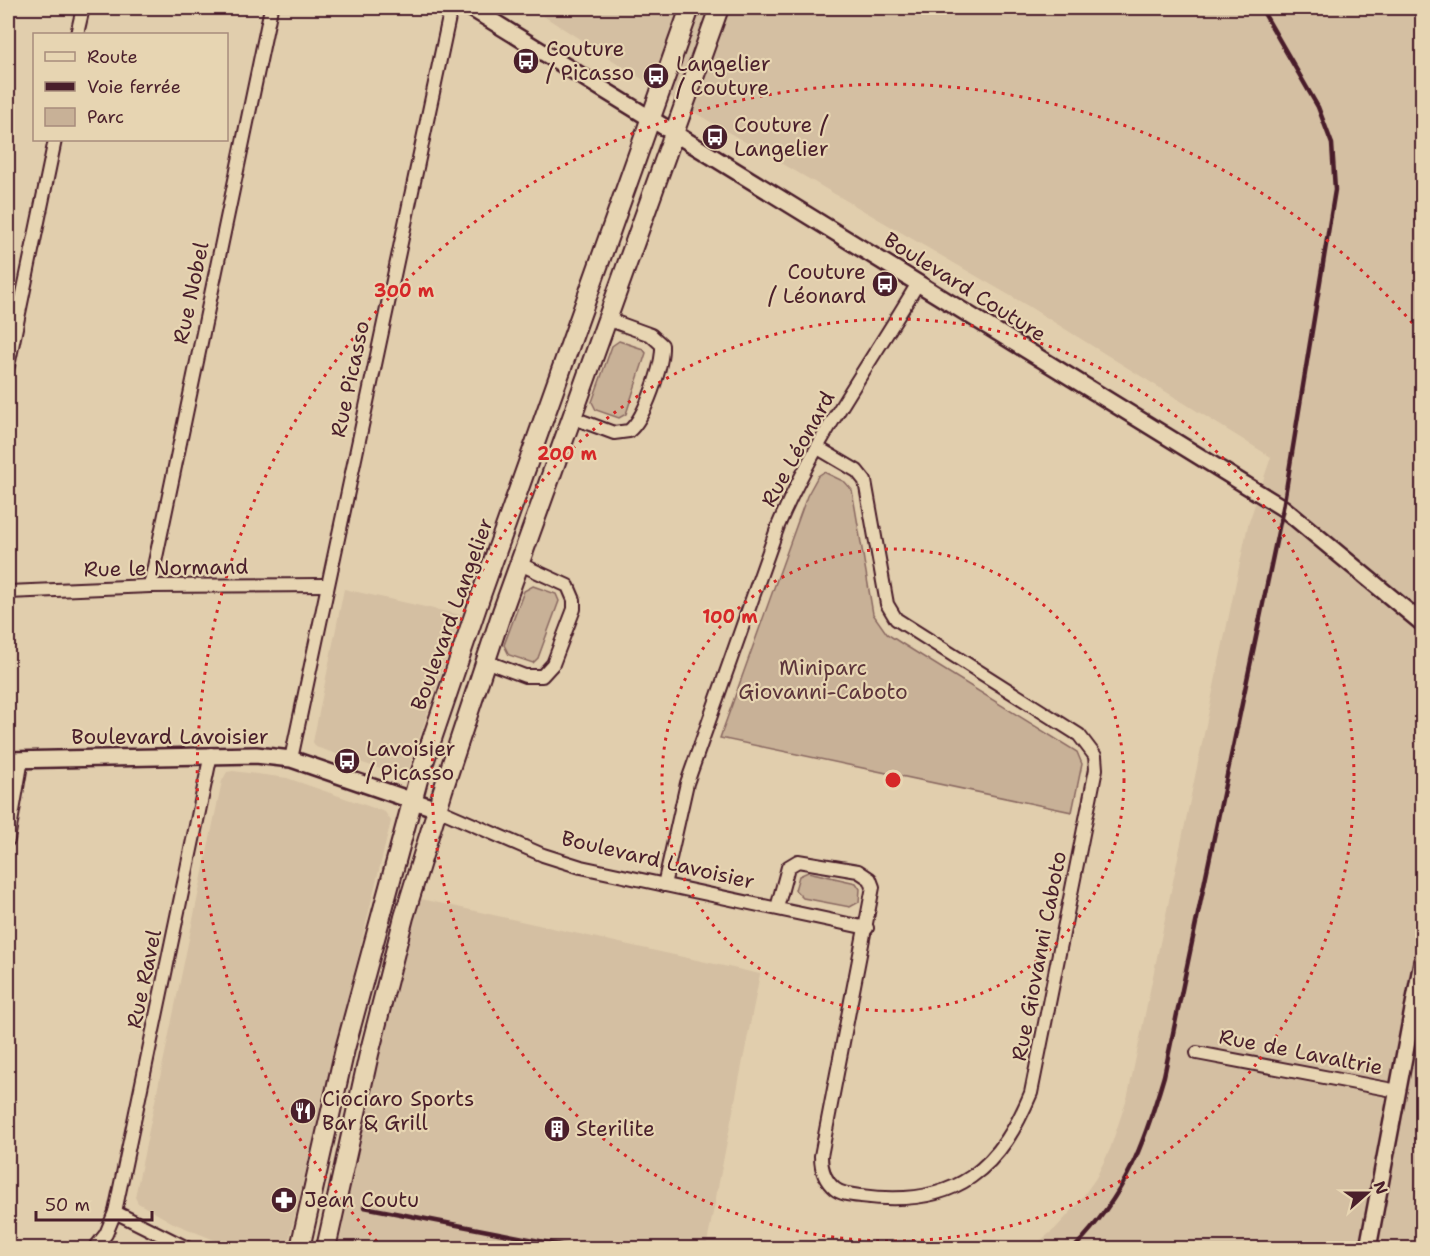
<svg xmlns="http://www.w3.org/2000/svg" width="1430" height="1256" viewBox="0 0 1430 1256" font-family="'Shantell Sans',sans-serif">
<style>
.built{fill:#d4bfa2}
.green{fill:#c8b197;stroke:#896861;stroke-width:1.5}
.lines{fill:none;stroke-linecap:round;stroke-linejoin:round}
.minor-casing{stroke:#4a1f2b;stroke-width:16}
.tertiary-casing{stroke:#4a1f2b;stroke-width:20}
.secondary-casing{stroke:#4a1f2b;stroke-width:22}
.minor{stroke:#e7d5b2;stroke-width:12}
.tertiary{stroke:#e7d5b2;stroke-width:15}
.secondary{stroke:#e7d5b2;stroke-width:18}
.rail{stroke:#4a1f2b;stroke-width:4.5}
.ring{fill:none;stroke:#d62828;stroke-width:3;stroke-dasharray:3 6}
.labels{text-anchor:middle;dominant-baseline:central;stroke-width:4.5;stroke-linejoin:round;paint-order:stroke}
.poi-label{font-size:21px;fill:#4a1f2b;stroke:#e7d5b2;text-anchor:start}
.street-label{font-size:21px;fill:#4a1f2b;stroke:#e7d5b2}
.park-label{font-size:21px;fill:#5d353b;stroke:#e7d5b2}
.centre{fill:#d62828;stroke:#e7d5b2;stroke-width:3}
.ring-label{font-size:18px;text-anchor:middle;font-weight:bold;fill:#d62828;stroke:#e7d5b2;stroke-width:4.5;stroke-linejoin:round;paint-order:stroke}
</style>
<rect width="100%" height="100%" fill="#e1cead"/>
<filter id="ink" filterUnits="userSpaceOnUse"><feTurbulence type="fractalNoise" baseFrequency=".0167" numOctaves="2"/><feDisplacementMap in="SourceGraphic" scale="12" xChannelSelector="R" yChannelSelector="G"/><feConvolveMatrix kernelMatrix="1 2 1 2 8 2 1 2 1" color-interpolation-filters="sRGB"/></filter>
<g filter="url(#ink)">
<g class="built">
<polygon points="531,8 1422,8 1422,1248 1031,1248 1055,1229 1077,1205 1096,1178 1110,1149 1128,1095 1248,525 1271,457 1028,306 697,114"/>
<polygon points="344,589 461,615 408,771 401,776 316,747 313,742"/>
<polygon points="233,771 287,778 385,812 391,821 287,1248 229,1246 173,1223 138,1203 135,1197 222,781 227,772"/>
<polygon points="421,899 760,974 706,1248 338,1248 392,990"/>
</g>
<g class="green">
<polygon points="619,341 643,349 646,353 626,414 619,418 596,410 592,402 612,346"/>
<polygon points="824,472 845,482 852,490 873,614 887,634 901,643 1077,752 1082,764 1072,812 720,738 807,496 818,476"/>
<polygon points="533,586 556,594 559,601 538,658 533,663 509,655 504,645 524,591"/>
<polygon points="808,872 856,883 860,889 859,902 850,907 803,898 795,890 799,876"/>
</g>
<g class="lines">
<defs>
<g id="minor">
<polyline points="77,34 83,8"/>
<polyline points="8,366 55,140"/>
<path d="M571,417L614,433L629,431C645,418 663,365 662,345L651,335L607,319"/>
<polyline points="150,586 271,8"/>
<polyline points="8,592 150,586 326,585"/>
<polyline points="485,661 525,676 542,676 553,664 574,609 574,600 568,586 520,564"/>
<polyline points="291,759 451,8"/>
<polyline points="437,809 543,855 581,867 867,928"/>
<polyline points="8,840 22,759"/>
<path d="M664,885L687,783L778,526C814,440 871,363 918,283"/>
<path d="M777,908L788,867L798,861L858,871L870,879L873,887L821,1156C821,1169 824,1180 835,1189C841,1194 852,1195 861,1196C898,1201 939,1199 971,1177C1001,1156 1017,1126 1031,1093L1096,769L1095,756L1079,735L896,619L887,604L865,481L857,471L818,448"/>
<polyline points="1197,1053 1398,1091"/>
<polyline points="115,1212 211,754"/>
<polyline points="95,1248 106,1234 115,1212 187,1248"/>
</g>
<g id="tertiary">
<polyline points="471,8 1283,508 1422,623"/>
<polyline points="8,760 256,755 291,759 437,809"/>
<polyline points="1368,1248 1422,962"/>
</g>
<g id="secondary">
<polyline points="300,1248 345,1049 418,780 481,595 690,8"/>
<polyline points="326,1248 369,1054 404,917 443,790 502,612 719,8"/>
</g>
</defs>
<use href="#minor" class="minor-casing"/>
<use href="#tertiary" class="tertiary-casing"/>
<use href="#secondary" class="secondary-casing"/>
<use href="#minor" class="minor"/>
<use href="#tertiary" class="tertiary"/>
<use href="#secondary" class="secondary"/>
<g class="rail">
<polyline points="364,1207 576,1248"/>
<path d="M1074,1248C1126,1194 1143,1147 1164,1076L1283,508L1335,190L1332,144L1318,107L1261,8"/>
</g>
</g>
</g>
<g class="ring">
<circle cx="893" cy="780" r="231"/>
<circle cx="893" cy="780" r="461"/>
<path d="M383 1248A692 692 0 1 1 1419 331"/>
</g>
<defs>
<symbol id="bus-disc" viewBox="-11 -11 22 22"><circle r="9.5" fill="#4a1f2b" stroke="#e7d5b2"/><path d="M-5-6H5V4H4V6H2V4H-2V6H-4V4H-5ZM-3.5-4V0h7V-4ZM-3.5 1.2v1.5H-2V1.2ZM2 1.2v1.5H3.5V1.2Z" fill="#fff"/></symbol>
<symbol id="restaurant-disc" viewBox="-11 -11 22 22"><circle r="9.5" fill="#4a1f2b" stroke="#e7d5b2"/><path d="M-5-6h1v4h1v-4h1v4h1v-4h1v5L-1.5 .5V6h-2V.5L-5-1ZM5-6V6H3V1.5H1.5Q1.5-4 5-6Z" fill="#fff"/></symbol>
<symbol id="building-disc" viewBox="-11 -11 22 22"><circle r="9.5" fill="#4a1f2b" stroke="#e7d5b2"/><path d="M-4-6H4V6H1V3H-1V6H-4ZM-2.5-4.3h1.7v1.8h-1.7ZM.8-4.3h1.7v1.8H.8ZM-2.5-1h1.7V.8h-1.7ZM.8-1h1.7V.8H.8Z" fill="#fff"/></symbol>
<symbol id="pharmacy-disc" viewBox="-11 -11 22 22"><circle r="9.5" fill="#4a1f2b" stroke="#e7d5b2"/><path d="M-2-6h4v4h4v4h-4v4h-4v-4h-4v-4h4Z" fill="#fff"/></symbol>
</defs>
<g fill-rule="evenodd">
<use href="#bus-disc" x="511" y="46" width="30" height="30"/>
<use href="#bus-disc" x="641" y="61" width="30" height="30"/>
<use href="#bus-disc" x="700" y="122" width="30" height="30"/>
<use href="#bus-disc" x="870" y="269" width="30" height="30"/>
<use href="#bus-disc" x="332" y="746" width="30" height="30"/>
<use href="#restaurant-disc" x="288" y="1096" width="30" height="30"/>
<use href="#building-disc" x="542" y="1114" width="30" height="30"/>
<use href="#pharmacy-disc" x="269" y="1185" width="30" height="30"/>
</g>
<g class="labels">
<g class="poi-label">
<text x="546" y="49">Couture<tspan x="546" dy="24">/ Picasso</tspan></text>
<text x="676" y="64">Langelier<tspan x="676" dy="24">/ Couture</tspan></text>
<text x="734" y="125">Couture /<tspan x="734" dy="24">Langelier</tspan></text>
<text x="866" y="272" text-anchor="end">Couture<tspan x="866" dy="24">/ Léonard</tspan></text>
<text x="366" y="749">Lavoisier<tspan x="366" dy="24">/ Picasso</tspan></text>
<text x="322" y="1099">Ciociaro Sports<tspan x="322" dy="24">Bar &amp; Grill</tspan></text>
<text x="576" y="1129">Sterilite</text>
<text x="304" y="1200">Jean Coutu</text>
</g>
<g class="street-label">
<text transform="translate(965 287) rotate(32)">Boulevard Couture</text>
<text transform="translate(191 293) rotate(-78)">Rue Nobel</text>
<text transform="translate(350 379) rotate(-78)">Rue Picasso</text>
<text transform="translate(798 449) rotate(-61)">Rue Léonard</text>
<text transform="translate(166 568) rotate(-1)">Rue le Normand</text>
<text transform="translate(452 614) rotate(-70)">Boulevard Langelier</text>
<text x="170" y="737">Boulevard Lavoisier</text>
<text transform="translate(658 860) rotate(13)">Boulevard Lavoisier</text>
<text transform="translate(1039 956) rotate(-79)">Rue Giovanni Caboto</text>
<text transform="translate(144 979) rotate(-78)">Rue Ravel</text>
<text transform="translate(1301 1052) rotate(11)">Rue de Lavaltrie</text>
</g>
<g class="park-label">
<text x="823" y="668">Miniparc<tspan x="823" dy="24">Giovanni-Caboto</tspan></text>
</g>
</g>
<circle cx="893" cy="780" r="9" class="centre"/>
<g class="ring-label">
<text x="404" y="297">300 m</text>
<text x="567" y="460">200 m</text>
<text x="730" y="623">100 m</text>
</g>
<rect width="1430" height="1256" fill="none" stroke="#e7d5b2" stroke-width="30"/>
<rect x="15" y="15" width="1400" height="1226" fill="none" stroke="#4a1f2b" stroke-width="2" filter="url(#ink)"/>
<rect x="33" y="33" width="195" height="108" fill="#e7d5b2" stroke="#a88c7c" stroke-width="1.5"/>
<rect x="45" y="52" width="30" height="9" fill="#e7d5b2" stroke="#a88c7c" stroke-width="1.5"/>
<text x="87" y="63" font-size="18" fill="#4a1f2b">Route</text>
<rect x="45" y="82" width="30" height="9" fill="#4a1f2b" stroke="#a88c7c" stroke-width="1.5"/>
<text x="87" y="93" font-size="18" fill="#4a1f2b">Voie ferrée</text>
<rect x="45" y="108" width="30" height="18" fill="#c8b197" stroke="#a88c7c" stroke-width="1.5"/>
<text x="87" y="123" font-size="18" fill="#4a1f2b">Parc</text>
<g transform="translate(1367 1193) rotate(69)" stroke="#e7d5b2" stroke-width="4.5" paint-order="stroke">
<path d="M0-4.5L10 22L0 15L-10 22Z" fill="#4a1f2b"/>
<text y="-9" font-size="16" font-weight="bold" text-anchor="middle" fill="#4a1f2b">N</text>
</g>
<path d="M36 1211v9h116v-9" fill="none" stroke="#4a1f2b" stroke-width="3"/>
<text x="45" y="1211" font-size="18" fill="#4a1f2b" stroke="#e7d5b2" stroke-width="4.5" paint-order="stroke">50 m</text>
</svg>
